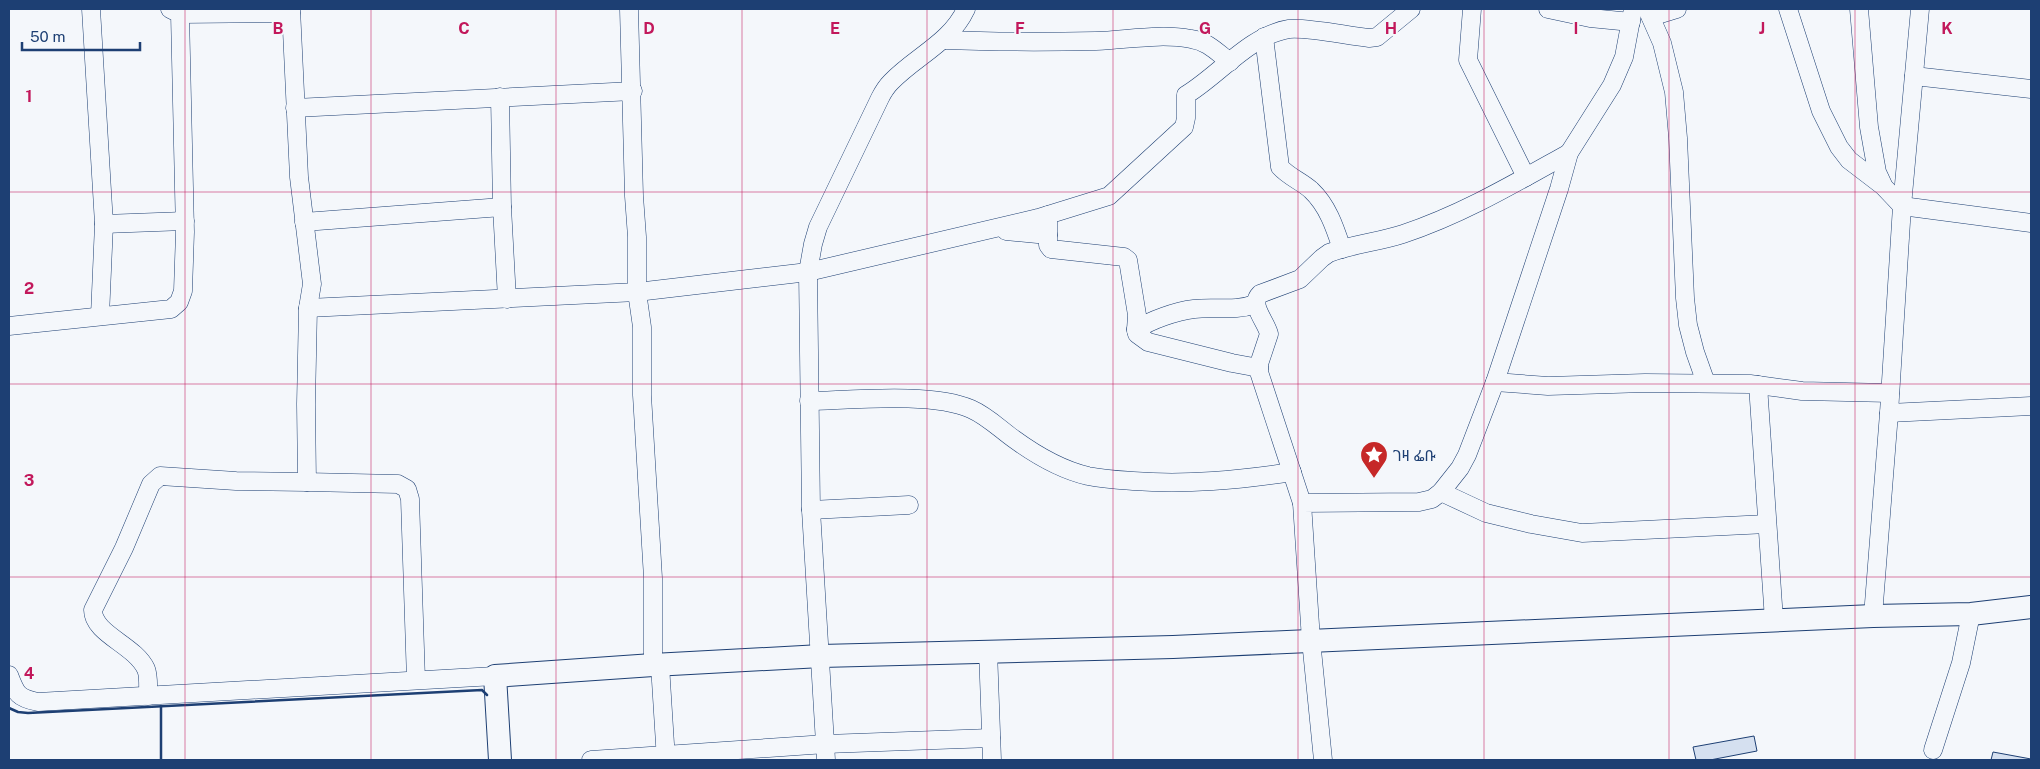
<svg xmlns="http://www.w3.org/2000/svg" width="2040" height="769" viewBox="0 0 2040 769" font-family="'Public Sans','Noto Sans Ethiopic',sans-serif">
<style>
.building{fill:#d5e0f0;stroke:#1d3f73}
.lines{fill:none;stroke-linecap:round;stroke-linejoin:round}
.minor-casing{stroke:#1d3f73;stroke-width:19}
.major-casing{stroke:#1d3f73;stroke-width:24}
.minor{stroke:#f4f7fb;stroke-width:18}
.major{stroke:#f4f7fb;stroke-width:22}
.wall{stroke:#1d3f73;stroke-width:2.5}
.grid{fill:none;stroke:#c2185b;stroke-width:1;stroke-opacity:0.55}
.labels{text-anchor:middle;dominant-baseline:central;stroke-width:4;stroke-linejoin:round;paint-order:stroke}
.poi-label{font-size:15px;fill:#1d3f73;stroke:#f4f7fb;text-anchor:start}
.grid-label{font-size:16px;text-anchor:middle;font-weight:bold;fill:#c2185b;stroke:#f4f7fb;stroke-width:4;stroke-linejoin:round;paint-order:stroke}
</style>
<rect width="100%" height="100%" fill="#f4f7fb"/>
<g class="building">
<polygon points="1754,736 1757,751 1710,760 1696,760 1693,747"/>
<polygon points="1993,752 2031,759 2031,760 1991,760"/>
</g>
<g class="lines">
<defs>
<g id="minor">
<polyline points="91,9 104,224 100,316"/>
<polyline points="291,9 299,177 312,284 308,308 306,404 307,482 398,484 407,489 410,499 416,680"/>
<polyline points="629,9 634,196 637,237 637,292 642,327 642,395 653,578 653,665"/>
<polyline points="1472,9 1468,60 1526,177"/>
<polyline points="1548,9 1590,18 1631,22"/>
<polyline points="1647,9 1662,43 1674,92 1678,138 1685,298 1688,325 1695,352 1706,383"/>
<polyline points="1788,9 1821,111 1839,147 1849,160 1883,186"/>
<polyline points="1859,9 1869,127 1877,172 1884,187 1902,206 2031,223"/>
<polyline points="180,14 291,13"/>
<polyline points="1651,17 1677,9"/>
<path d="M1264,37L1280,167C1289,177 1301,181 1311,190C1328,206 1335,228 1342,249"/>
<path d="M944,40C995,42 1045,42 1096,41C1127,40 1160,33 1191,39C1207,41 1217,52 1230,62"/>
<polyline points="1914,76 2031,89"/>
<polyline points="500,97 502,207 507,299"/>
<polyline points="295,108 633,91"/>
<polyline points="1048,215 1048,245 1051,249 1124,257 1128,260 1137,315 1136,330"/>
<polyline points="304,222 502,207"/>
<polyline points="104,224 185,221"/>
<polyline points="1006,231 1048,235"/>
<path d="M1255,304C1234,312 1216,306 1194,309C1177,311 1150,320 1136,330L1137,334L1148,342L1232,363L1259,368"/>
<path d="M308,308L637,292L808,272L1038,218L1109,196L1184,127L1186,118V95C1218,76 1250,35 1289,29C1308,27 1348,36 1369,38L1377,37L1411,9"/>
<polyline points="9,326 171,309 179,302 183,291 185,232 180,14 170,9"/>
<polyline points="1495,382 1548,386 1645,383 1750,384 1802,391 1890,393"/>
<polyline points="1758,385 1774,620"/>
<path d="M809,401C852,400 933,392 971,409C987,416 1000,429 1014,439C1036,455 1062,470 1088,476C1103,479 1119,480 1133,481C1187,485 1238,480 1292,472"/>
<polyline points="1889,413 2031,406"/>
<polyline points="1441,492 1486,513 1531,524 1582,533 1767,524"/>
<path d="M1302,503L1259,372V364L1269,334C1266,321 1249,305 1260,294L1300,279L1322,258L1329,253C1353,244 1379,242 1403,234C1463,214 1515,183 1569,153"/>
<polyline points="811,510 909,505"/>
<polyline points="1873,616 1889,413 1902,206 1920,9"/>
<polyline points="988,650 992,760"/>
<polyline points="660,665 666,760"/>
<path d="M9,675C16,693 17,698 38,702L495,676"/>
<path d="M148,696C148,688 149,676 146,669C135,645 93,634 93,610L124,548L151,484L160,476L236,481L307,482"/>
<polyline points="1933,750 1961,663 1971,614"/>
<polyline points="591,760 826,744 991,738"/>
<path d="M826,760L811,510L808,272L813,244L818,227L880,98C883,92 887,86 891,82C916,56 950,43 966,9"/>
<polyline points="1323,760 1311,640 1302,503 1419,502 1432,499 1441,492 1460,468 1467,455 1495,382 1559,189 1569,153 1612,85 1624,57 1633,9"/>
</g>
<polyline id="major" points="500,760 495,676 653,665 821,656 1173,647 1873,616 1971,614 2031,607"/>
</defs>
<use href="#minor" class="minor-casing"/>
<use href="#major" class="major-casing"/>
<use href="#minor" class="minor"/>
<use href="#major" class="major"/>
<g class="wall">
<polyline points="9,708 18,712 28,713 482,690 487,695"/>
<polyline points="161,760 161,706"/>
</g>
</g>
<path class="grid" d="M185,9V760M371,9V760M556,9V760M742,9V760M927,9V760M1113,9V760M1298,9V760M1484,9V760M1669,9V760M1855,9V760M9,192H2031M9,384H2031M9,577H2031"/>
<defs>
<symbol id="sight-pin" viewBox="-11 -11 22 30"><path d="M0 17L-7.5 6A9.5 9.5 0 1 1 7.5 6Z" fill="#c62828" stroke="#f4f7fb"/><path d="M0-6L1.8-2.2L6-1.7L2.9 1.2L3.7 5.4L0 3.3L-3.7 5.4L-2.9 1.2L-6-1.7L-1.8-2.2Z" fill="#fff"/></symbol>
</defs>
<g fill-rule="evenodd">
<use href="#sight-pin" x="1358" y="439" width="32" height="43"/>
</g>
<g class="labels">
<g class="poi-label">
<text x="1393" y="455">ገዛ ፌቡ</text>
</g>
</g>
<g class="grid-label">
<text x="278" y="34">B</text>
<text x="464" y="34">C</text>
<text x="649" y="34">D</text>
<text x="835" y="34">E</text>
<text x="1020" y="34">F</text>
<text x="1205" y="34">G</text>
<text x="1391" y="34">H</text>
<text x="1576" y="34">I</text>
<text x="1762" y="34">J</text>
<text x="1947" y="34">K</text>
<text x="29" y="102">1</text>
<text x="29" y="294">2</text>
<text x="29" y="486">3</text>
<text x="29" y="679">4</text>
</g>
<rect width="2040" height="769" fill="none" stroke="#1d3f73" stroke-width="20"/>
<path d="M22 42v8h118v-8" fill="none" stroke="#1d3f73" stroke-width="2.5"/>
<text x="30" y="42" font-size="15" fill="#1d3f73" stroke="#f4f7fb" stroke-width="4" paint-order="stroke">50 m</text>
</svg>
